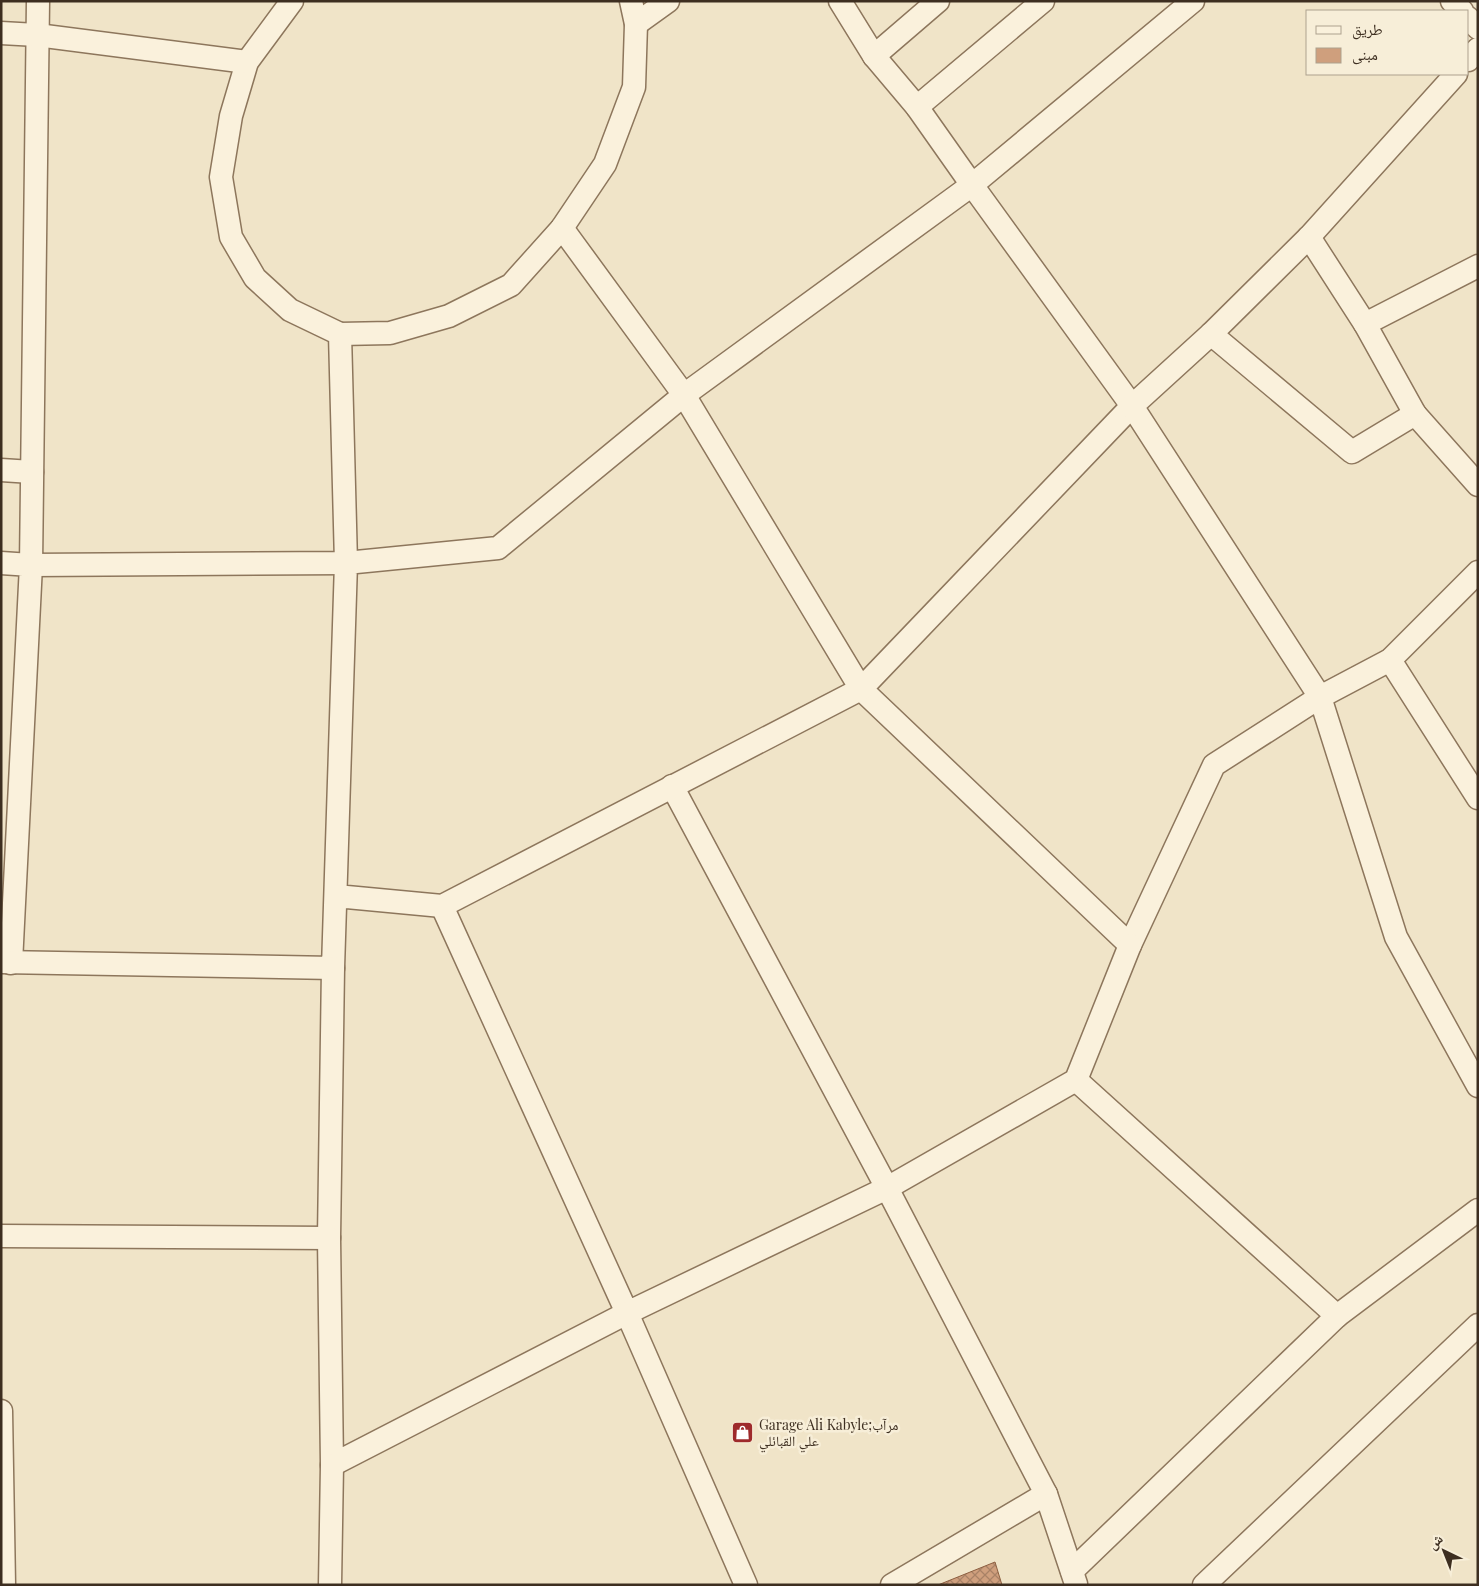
<svg xmlns="http://www.w3.org/2000/svg" width="1479" height="1586" viewBox="0 0 1479 1586" font-family="'Playfair Display','Noto Naskh Arabic',serif">
<style>
.building{fill:url(#building-cross-hatch);stroke:#8d5f41}
.lines{fill:none;stroke-linecap:round;stroke-linejoin:round}
.street-casing{stroke:#8d765c;stroke-width:25}
.street{stroke:#faf1dc;stroke-width:22}
.labels{text-anchor:middle;dominant-baseline:central;stroke-width:5;stroke-linejoin:round;paint-order:stroke}
.poi-label{font-size:14px;fill:#3d2e20;stroke:#f7eed8;text-anchor:start}
</style>
<defs>
<pattern id="building-cross-hatch" width="8" height="8" patternUnits="userSpaceOnUse" patternTransform="scale(1.25)"><rect width="8" height="8" fill="#cf9f7d"/><path d="M0 0l8 8M0 8l8-8" fill="none" stroke="#a98266"/></pattern>
</defs>
<rect width="100%" height="100%" fill="#f0e4c8"/>
<polygon class="building" points="995,1562 1002,1585 938,1585"/>
<g class="lines">
<defs>
<g id="street">
<polyline points="38,1 31,565 346,563 340,334 290,310 255,278 231,237 221,177 231,116 247,62 292,1"/>
<polyline points="1193,1 972,185 1132,406 861,689 1130,945 1214,765 1320,697 1396,937 1478,1086"/>
<polyline points="1452,1 1462,11"/>
<polyline points="1468,18 1478,28"/>
<polyline points="636,24 668,1"/>
<polyline points="1,33 37,35 247,62"/>
<polyline points="874,56 938,1"/>
<polyline points="1468,60 1478,49"/>
<polyline points="1456,74 1309,237 1211,334 1132,406 1320,697 1390,660 1478,572"/>
<polyline points="917,107 1043,1"/>
<polyline points="562,228 684,395 972,185 917,107 874,56 840,1"/>
<polyline points="1309,237 1365,324 1478,266"/>
<polyline points="1365,324 1415,414 1478,485"/>
<polyline points="340,334 390,333 449,316 511,285 562,228 605,164 634,87 636,24 631,1"/>
<polyline points="1211,334 1352,452 1415,414"/>
<polyline points="1,470 32,472"/>
<polyline points="1,563 31,565 11,963"/>
<polyline points="1390,660 1478,798"/>
<polyline points="672,786 887,1188 1076,1080 1130,945"/>
<polyline points="442,906 627,1313 887,1188 1046,1494 892,1585"/>
<polyline points="1,962 333,968 346,563 498,548 684,395 861,689 442,906 336,896"/>
<polyline points="333,968 329,1238 332,1465 627,1313 746,1585"/>
<polyline points="1076,1080 1337,1316"/>
<polyline points="1,1236 329,1238"/>
<polyline points="1,1411 4,1585"/>
<polyline points="1046,1494 1076,1584"/>
<polyline points="1072,1571 1337,1316 1478,1210"/>
<polyline points="330,1585 332,1465"/>
<polyline points="1204,1585 1478,1325"/>
</g>
</defs>
<use href="#street" class="street-casing"/>
<use href="#street" class="street"/>
</g>
<defs>
<symbol id="shop-square" viewBox="-11 -11 22 22"><rect x="-9" y="-9" width="18" height="18" rx="4" fill="#9e2a2b" stroke="#f7eed8"/><path d="M-5-2.5h2.3a2.7 3.5 0 0 1 5.4 0H5L5.5 6h-11ZM-1.5-2.5h3a1.5 2.3 0 0 0-3 0Z" fill="#fff"/></symbol>
</defs>
<g fill-rule="evenodd">
<use href="#shop-square" x="730" y="1420" width="25" height="25"/>
</g>
<g class="labels">
<g class="poi-label">
<text x="759" y="1424">Garage Ali Kabyle;مرآب<tspan x="759" dy="16">علي القبائلي</tspan></text>
</g>
</g>
<rect width="1479" height="1586" fill="none" stroke="#3d2e20" stroke-width="5"/>
<rect x="1306" y="10" width="162" height="65" fill="#f7eed8" stroke="#ada18e"/>
<rect x="1316" y="26" width="25" height="8" fill="#faf1dc" stroke="#ada18e"/>
<text x="1352" y="35" font-size="15" fill="#3d2e20">طريق</text>
<rect x="1316" y="48" width="25" height="15" fill="#cf9f7d" stroke="#ada18e"/>
<text x="1352" y="60" font-size="15" fill="#3d2e20">مبنى</text>
<g transform="translate(1444 1551) rotate(317)" stroke="#f7eed8" stroke-width="4" paint-order="stroke">
<path d="M0-4L9 19L0 12L-9 19Z" fill="#3d2e20"/>
<text y="-8" font-size="14" font-weight="bold" text-anchor="middle" fill="#3d2e20">ش</text>
</g>
</svg>
